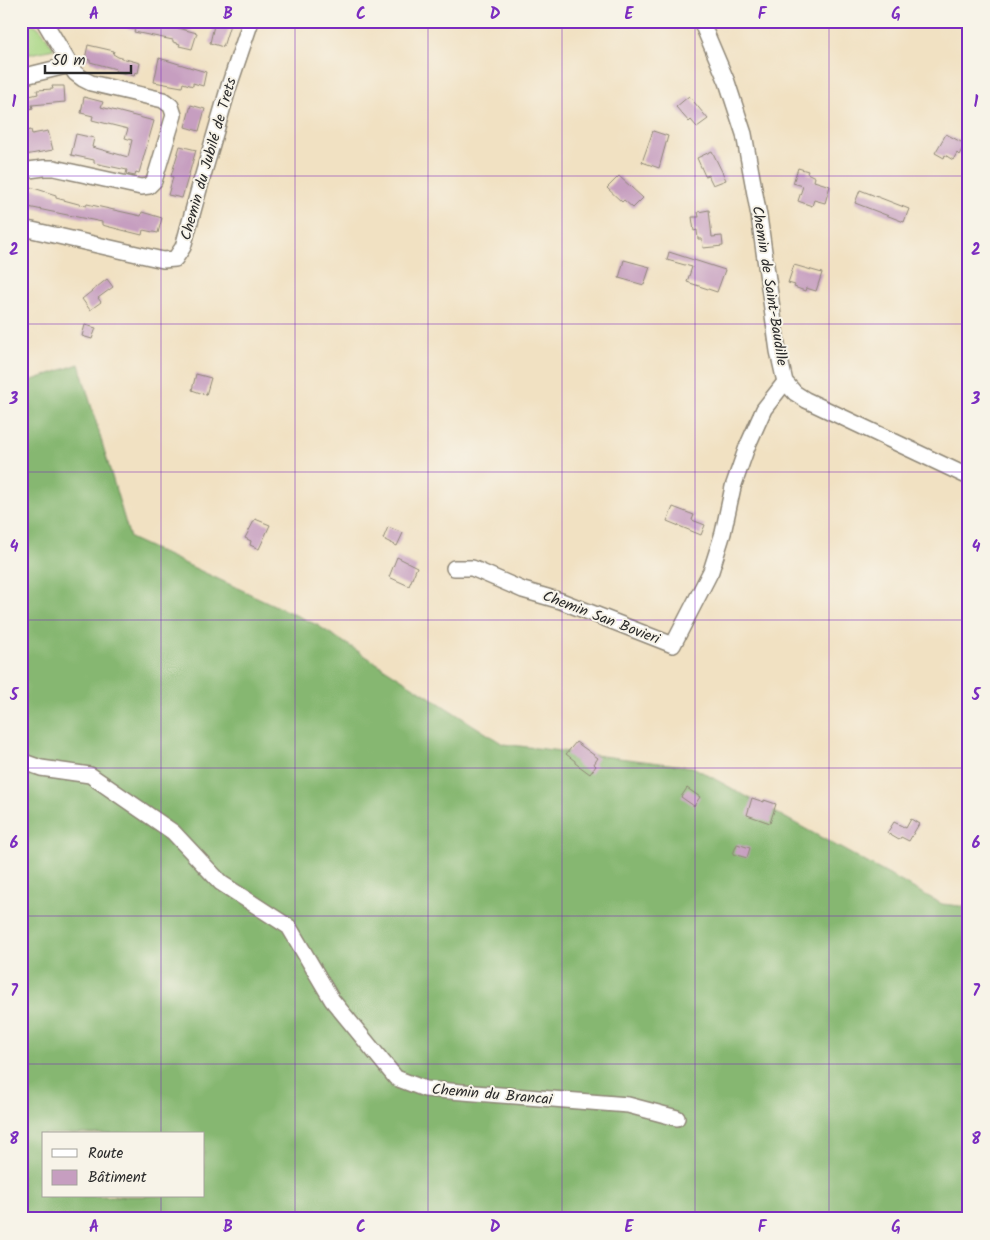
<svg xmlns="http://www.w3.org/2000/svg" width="990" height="1240" viewBox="0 0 990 1240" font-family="Kalam,sans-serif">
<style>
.green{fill:#a8d683;stroke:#6a8057}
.forest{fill:#86b771;stroke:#58714e;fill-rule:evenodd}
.building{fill:#c69ec0}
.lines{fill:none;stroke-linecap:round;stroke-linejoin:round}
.minor-casing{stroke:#8e8676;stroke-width:18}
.minor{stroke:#fff;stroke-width:15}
.grid{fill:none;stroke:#7b2cbf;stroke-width:1;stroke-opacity:0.55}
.labels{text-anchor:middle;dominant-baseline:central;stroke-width:4;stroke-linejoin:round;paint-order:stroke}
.street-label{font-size:15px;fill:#2b2b2b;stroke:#f7f3e8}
.neatline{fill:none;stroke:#7b2cbf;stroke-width:2}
.grid-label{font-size:16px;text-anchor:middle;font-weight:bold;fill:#7b2cbf}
</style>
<rect width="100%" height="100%" fill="#f7f3e8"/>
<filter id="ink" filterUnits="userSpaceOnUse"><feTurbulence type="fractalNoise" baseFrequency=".02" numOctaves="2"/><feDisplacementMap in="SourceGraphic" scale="10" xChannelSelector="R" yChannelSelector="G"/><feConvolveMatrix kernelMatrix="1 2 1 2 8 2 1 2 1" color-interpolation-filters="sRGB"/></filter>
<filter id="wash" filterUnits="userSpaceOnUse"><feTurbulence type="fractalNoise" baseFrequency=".0096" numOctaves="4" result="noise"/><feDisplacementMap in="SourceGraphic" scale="20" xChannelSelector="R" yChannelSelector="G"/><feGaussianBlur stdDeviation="1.12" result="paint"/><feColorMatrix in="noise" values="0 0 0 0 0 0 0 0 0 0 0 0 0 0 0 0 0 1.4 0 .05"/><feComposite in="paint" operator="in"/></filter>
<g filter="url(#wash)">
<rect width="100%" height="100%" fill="#f1e1c2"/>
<path class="green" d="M21,21C39,21 45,36 54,49L21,56Z"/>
<path class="forest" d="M79,364L130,538L317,625L503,744L693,767L942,904L969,907V1219H21V384ZM44,1134H204V1196H44Z"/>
<g id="blocks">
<g class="building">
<polygon points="115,21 151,21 197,33 192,49 179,46 180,44 173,42 173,40 134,32 135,30 114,25"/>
<polygon points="215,21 231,21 223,47 210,43"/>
<polygon points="88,45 114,51 113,54 118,57 140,63 138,73 135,72 134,76 115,71 116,69 90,62 90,60 85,59"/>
<polygon points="159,58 206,72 203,86 193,83 193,86 183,83 182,87 154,82"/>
<polygon points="52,86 64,86 65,102 32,105 33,108 21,111 21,98 38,94 37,90 53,89"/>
<polygon points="689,96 708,119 697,127 691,120 689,122 676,107"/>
<polygon points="84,97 103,102 101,107 154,121 139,173 136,172 135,176 126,174 127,170 94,163 94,160 71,155 76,134 94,138 92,147 128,157 132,140 125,138 128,129 92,120 93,116 81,113"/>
<polygon points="191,105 205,109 199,131 185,127"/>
<polygon points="31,130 32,134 48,131 53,150 25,155 23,147 21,148 21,132"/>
<polygon points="653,131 668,136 659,168 642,162"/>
<polygon points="946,134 965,144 959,155 957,153 953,160 945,155 944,158 935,153"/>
<polygon points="180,146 196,150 182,198 168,195 173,177 171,176"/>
<polygon points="712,151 726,180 713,185 708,175 705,176 697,158"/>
<polygon points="798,168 808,171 807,173 815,177 814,181 830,186 825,203 814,200 812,206 798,201 803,186 793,183"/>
<polygon points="619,176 643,198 633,208 624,200 622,202 607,188"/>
<polygon points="27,186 56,195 56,198 86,206 87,204 141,216 142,212 162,218 158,233 143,230 142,235 102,225 102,222 28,207 30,201 24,199"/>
<polygon points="860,190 909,209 904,222 855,203"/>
<polygon points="709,210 712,237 722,236 723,246 703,248 702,239 698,239 697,230 694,231 692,217 699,217 698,212"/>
<polygon points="669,252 725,270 717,292 687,282 692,267 667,260"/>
<polygon points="624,260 650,267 644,285 619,278"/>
<polygon points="794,265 822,273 816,291 806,288 805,291 794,287 795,285 788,283"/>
<polygon points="107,279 113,287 98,298 101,302 90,310 82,299"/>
<polygon points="85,325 96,328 92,339 82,336"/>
<polygon points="196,374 211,378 206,395 192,390"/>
<polygon points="673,507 694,515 692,520 705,525 701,535 667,521"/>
<polygon points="255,519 270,525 259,549 250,545 251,541 245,538"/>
<polygon points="388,527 403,533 397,546 383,539"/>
<polygon points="397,557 417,567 409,586 389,577"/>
<polygon points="576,742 598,758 594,764 596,766 590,774 575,763 575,761 566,754"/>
<polygon points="687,788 700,797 694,806 681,797"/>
<polygon points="752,798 764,802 764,800 776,804 770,823 747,815"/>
<polygon points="911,819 919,824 909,841 901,837 899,840 887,833 894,822 906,828"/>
<polygon points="737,844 750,848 747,858 733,854"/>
</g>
</g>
</g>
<g filter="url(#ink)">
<use href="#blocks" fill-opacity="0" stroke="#8e8676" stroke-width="1"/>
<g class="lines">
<defs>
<g id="minor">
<polyline points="701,21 727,82 744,134 759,216 778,351 785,382 795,393 806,400 969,477"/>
<polyline points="21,77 70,65"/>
<polyline points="21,171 44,168 54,168 141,187 149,186 154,181 174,115 171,106 163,100 91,83 83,79 75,73 44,21"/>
<polyline points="21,229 32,230 163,260 175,259 183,247 201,182 229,86 251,21"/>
<polyline points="454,568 472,568 523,590 561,601 673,645 711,571 723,533 733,487 747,447 764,409 785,382"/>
<polyline points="21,761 41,768 90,775 173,832 221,883 289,927 332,1000 396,1078 425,1089 628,1105 677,1118"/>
</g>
</defs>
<use href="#minor" class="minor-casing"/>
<use href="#minor" class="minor"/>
</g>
</g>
<path class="grid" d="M161,21V1134M295,21V1219M428,21V1219M562,21V1219M695,21V1219M829,21V1219M21,176H969M21,324H969M21,472H969M21,620H969M21,768H969M21,916H969M21,1064H969M161,1196V1219"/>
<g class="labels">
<g class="street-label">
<text transform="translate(209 159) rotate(-74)">Chemin du Jubilé de Trets</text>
<text transform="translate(769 286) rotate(81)">Chemin de Saint-Baudille</text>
<text transform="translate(601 618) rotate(21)">Chemin San Bovieri</text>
<text transform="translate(492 1095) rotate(5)">Chemin du Brancai</text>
</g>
</g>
<rect width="990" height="1240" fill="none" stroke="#f7f3e8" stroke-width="55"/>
<rect x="42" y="1132" width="162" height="65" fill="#f7f3e8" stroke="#a5a39c"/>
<rect x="52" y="1149" width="25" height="8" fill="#ffffff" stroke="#a5a39c"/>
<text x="88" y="1158" font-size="15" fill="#2b2b2b">Route</text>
<rect x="52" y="1170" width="25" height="15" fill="#c69ec0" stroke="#a5a39c"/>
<text x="88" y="1182" font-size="15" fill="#2b2b2b">Bâtiment</text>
<path d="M45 65v8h86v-8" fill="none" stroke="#2b2b2b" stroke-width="2.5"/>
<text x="52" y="65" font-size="15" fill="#2b2b2b" stroke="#f7f3e8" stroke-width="4" paint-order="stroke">50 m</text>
<rect x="28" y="28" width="934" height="1184" class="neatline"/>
<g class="grid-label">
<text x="94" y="19">A</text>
<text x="228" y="19">B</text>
<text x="361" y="19">C</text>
<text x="495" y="19">D</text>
<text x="629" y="19">E</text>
<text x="762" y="19">F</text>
<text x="896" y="19">G</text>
<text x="14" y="107">1</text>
<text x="976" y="107">1</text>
<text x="14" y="255">2</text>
<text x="976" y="255">2</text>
<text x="14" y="404">3</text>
<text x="976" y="404">3</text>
<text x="14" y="552">4</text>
<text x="976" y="552">4</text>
<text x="14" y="700">5</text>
<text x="976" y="700">5</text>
<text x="14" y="848">6</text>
<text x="976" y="848">6</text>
<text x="14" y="996">7</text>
<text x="976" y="996">7</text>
<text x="14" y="1144">8</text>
<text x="976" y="1144">8</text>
<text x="94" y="1232">A</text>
<text x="228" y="1232">B</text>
<text x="361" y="1232">C</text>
<text x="495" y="1232">D</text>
<text x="629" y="1232">E</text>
<text x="762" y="1232">F</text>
<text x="896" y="1232">G</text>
</g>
</svg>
